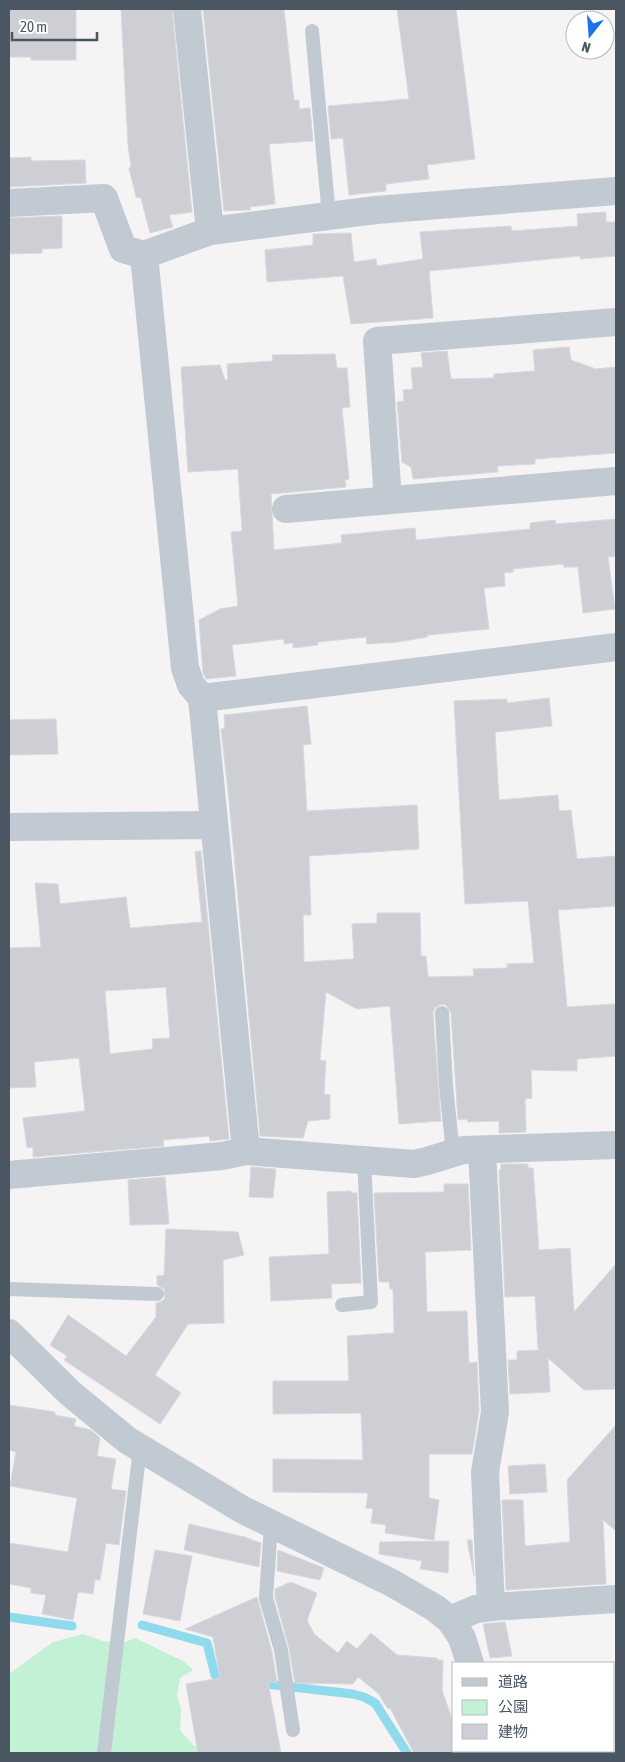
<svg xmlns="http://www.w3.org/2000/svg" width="625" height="1762" viewBox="0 0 625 1762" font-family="'Asap Condensed','Noto Sans JP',sans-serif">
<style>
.green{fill:#c3f1d5}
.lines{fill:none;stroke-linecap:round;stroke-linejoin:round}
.stream{stroke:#90daee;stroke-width:9}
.building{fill:#cdcfd5;stroke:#d7d9de;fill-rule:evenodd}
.service{stroke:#c1cad2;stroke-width:14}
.minor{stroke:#c1cad2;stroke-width:28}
</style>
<rect width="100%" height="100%" fill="#f5f3f3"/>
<polygon class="green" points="83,1634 103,1641 123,1643 135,1638 183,1661 193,1670 180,1678 177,1695 181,1709 180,1730 193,1745 211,1751 213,1753 9,1753 9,1674 53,1642"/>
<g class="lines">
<g class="stream">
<polyline points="9,1617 72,1626"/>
<polyline points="142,1625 207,1643 215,1675 219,1680 229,1681"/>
<polyline points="257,1683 353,1694 364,1697 375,1703 407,1753"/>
</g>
</g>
<g class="building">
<polygon points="9,9 76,9 76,60 31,60 31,57 9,57"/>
<polygon points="121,9 172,9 192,212 169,215 173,227 150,233 141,198 136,197 129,168 131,167 128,144"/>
<polygon points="203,9 284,9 294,100 299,100 299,109 310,108 313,141 269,144 275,204 250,207 250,210 224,211"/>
<polygon points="397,9 456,9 475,159 427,165 429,179 386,184 386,191 349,195 343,138 331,139 328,106 409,99"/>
<polygon points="31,157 31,161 85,160 86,183 9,187 9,158"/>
<polygon points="606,212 606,222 616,222 616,256 580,259 580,256 429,271 433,318 351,324 343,276 267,282 265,250 313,245 313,234 351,233 354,262 376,259 377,266 423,259 420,232 511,226 512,231 578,226 577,214"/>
<polygon points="62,216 62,248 42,249 42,253 9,254 9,218"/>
<polygon points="569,347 571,360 596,369 616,367 616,453 535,459 535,464 497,466 498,472 413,479 411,467 402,462 397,402 404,401 403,390 413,389 411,368 423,367 421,353 447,351 451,379 494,378 494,374 535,371 533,350"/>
<polygon points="335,354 337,368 347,368 350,407 342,408 349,479 345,480 346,487 271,494 274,550 342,543 341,535 415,528 416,540 530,529 530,523 555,520 556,524 616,519 616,556 608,557 615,609 583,613 578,567 564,567 563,564 513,569 513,572 504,573 505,586 484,588 489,629 428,635 427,637 398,642 367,644 366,637 318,642 318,645 293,648 293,643 284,644 284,639 232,645 236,676 206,679 203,673 199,620 220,609 238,606 231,532 242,531 238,469 188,472 181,367 220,365 225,380 228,380 227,364 273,361 272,355"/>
<polygon points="549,698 552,726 495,732 499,800 558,795 559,811 571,810 577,859 616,856 616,906 558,910 567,1007 616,1004 616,1056 577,1059 577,1071 531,1070 532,1098 525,1099 526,1132 499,1133 499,1121 468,1122 467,1119 458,1120 451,1013 446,1005 441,1004 434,1009 433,1013 441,1121 399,1124 390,1006 357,1009 326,992 320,1060 326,1061 324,1094 330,1095 330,1119 308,1121 303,1138 260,1136 229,801 221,729 225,728 224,715 307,706 311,744 303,745 307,811 417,805 419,849 309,856 311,915 303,915 304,962 354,959 352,924 377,923 377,913 420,913 421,956 426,956 428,977 474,976 473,969 507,968 507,964 534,963 528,901 465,904 454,701 507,699 507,703"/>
<polygon points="56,719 58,754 9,755 9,720"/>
<path d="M201,851L229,1139L210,1141L209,1136L163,1140L164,1146L33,1157V1147L27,1148L23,1118L85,1111L79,1058L34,1062L36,1087L9,1088V948L41,947L35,883L58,884L60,904L126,897L130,928L202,922L195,852ZM166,987L170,1038L152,1039L153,1049L110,1054L105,991Z"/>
<polygon points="501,1164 528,1164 528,1168 533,1168 539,1250 570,1248 574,1312 616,1264 616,1389 584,1390 548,1358 550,1392 510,1394 508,1360 517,1360 517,1351 540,1350 538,1349 535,1296 505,1297 499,1170 501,1170"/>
<polygon points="251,1167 276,1169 273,1198 249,1197"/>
<polygon points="165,1177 169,1224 130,1225 128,1180"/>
<polygon points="444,1184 468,1184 471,1250 425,1252 427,1312 467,1311 469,1363 477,1362 479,1411 472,1454 429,1454 429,1498 439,1500 434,1540 385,1533 386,1525 371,1523 373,1509 366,1508 368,1493 273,1492 273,1459 363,1460 361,1413 273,1414 273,1381 349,1381 347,1336 394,1333 393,1289 390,1289 389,1282 379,1282 374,1193 444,1192"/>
<polygon points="351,1191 351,1193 357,1193 361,1283 331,1284 332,1298 271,1301 269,1257 329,1254 327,1192"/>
<polygon points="166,1229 238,1232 244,1255 223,1260 224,1323 188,1324 155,1375 181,1393 160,1424 64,1360 67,1356 50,1345 68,1315 126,1356 156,1317 156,1303 162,1301 165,1298 164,1289 157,1285 157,1276 164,1275"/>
<polygon points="9,1405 55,1412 55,1415 76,1419 74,1426 91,1430 100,1438 97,1456 116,1459 111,1489 126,1491 119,1545 106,1543 100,1580 95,1580 93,1594 78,1592 73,1620 42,1614 46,1595 31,1593 31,1588 9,1584 9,1543 68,1552 77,1498 10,1486 16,1452 9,1450"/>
<polygon points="616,1425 616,1531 603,1520 606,1584 506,1590 502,1500 523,1500 525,1546 570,1542 567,1480"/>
<polygon points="545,1464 547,1492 510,1494 508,1466"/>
<polygon points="189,1524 245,1537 261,1543 259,1567 184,1550"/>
<polygon points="467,1540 472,1540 474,1576"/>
<polygon points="449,1541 448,1573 420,1569 422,1561 379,1554 380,1542"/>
<polygon points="155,1550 192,1556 180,1621 143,1614"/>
<polygon points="278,1550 324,1568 320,1580 277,1571"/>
<polygon points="291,1582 317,1593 307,1620 314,1634 338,1653 347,1641 357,1649 371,1633 397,1655 437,1658 437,1660 443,1660 442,1690 454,1725 454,1751 459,1751 459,1753 414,1753 390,1708 388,1709 378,1693 358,1677 353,1684 295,1683 289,1648 275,1597 275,1589"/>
<polygon points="257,1597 272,1652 277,1682 268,1682 281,1753 198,1753 186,1684 220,1678 213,1637 185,1629"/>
<polygon points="505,1622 512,1656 490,1658 483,1624"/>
</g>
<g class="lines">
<g class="service">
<polyline points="312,31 329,216"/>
<polyline points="442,1013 446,1086 453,1153"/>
<polyline points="9,1289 157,1294"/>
<polyline points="342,1305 371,1302 364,1160"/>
<polyline points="274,1525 270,1539 266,1598 281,1650 293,1730"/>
<polyline points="104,1753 140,1448"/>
</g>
<g class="minor">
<polyline points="187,9 210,231"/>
<polyline points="9,203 104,198 123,249 144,255 210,231 376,210 616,191"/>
<polyline points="144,255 185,668 191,685 202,698 246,1151"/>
<polyline points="388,500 377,341 616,322"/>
<polyline points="286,509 616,481"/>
<polyline points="202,698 616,647"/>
<polyline points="9,827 213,825"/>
<polyline points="482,1150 495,1412 485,1472 491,1607"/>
<polyline points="9,1175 222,1156 246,1151 414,1164 427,1161 463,1150 616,1145"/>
<polyline points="9,1333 70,1393 127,1440 243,1510 392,1583 435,1608 450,1620 462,1638 470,1663"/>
<polyline points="450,1620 476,1609 491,1607 616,1599"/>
<polyline points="484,1751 484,1753"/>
</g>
</g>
<rect width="625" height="1762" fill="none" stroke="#4a5661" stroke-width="20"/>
<rect x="452" y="1662" width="162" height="90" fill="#ffffff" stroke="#b7bbc0"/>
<rect x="462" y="1678" width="25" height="8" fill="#c1cad2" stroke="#b7bbc0"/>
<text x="498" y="1687" font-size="15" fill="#4a5661">道路</text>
<rect x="462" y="1700" width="25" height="15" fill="#c3f1d5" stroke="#b7bbc0"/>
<text x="498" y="1712" font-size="15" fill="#4a5661">公園</text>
<rect x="462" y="1724" width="25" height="15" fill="#cdcfd5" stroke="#b7bbc0"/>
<text x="498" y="1737" font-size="15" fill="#4a5661">建物</text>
<g transform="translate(590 35) rotate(197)"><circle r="24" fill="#ffffff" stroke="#b7bbc0"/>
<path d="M0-4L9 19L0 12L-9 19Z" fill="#1a73e8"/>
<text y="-8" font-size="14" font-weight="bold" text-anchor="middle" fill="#4a5661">N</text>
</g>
<path d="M12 32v8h85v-8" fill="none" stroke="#4a5661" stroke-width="2.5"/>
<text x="20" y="32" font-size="15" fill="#4a5661" stroke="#ffffff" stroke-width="4" paint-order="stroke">20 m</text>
</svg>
